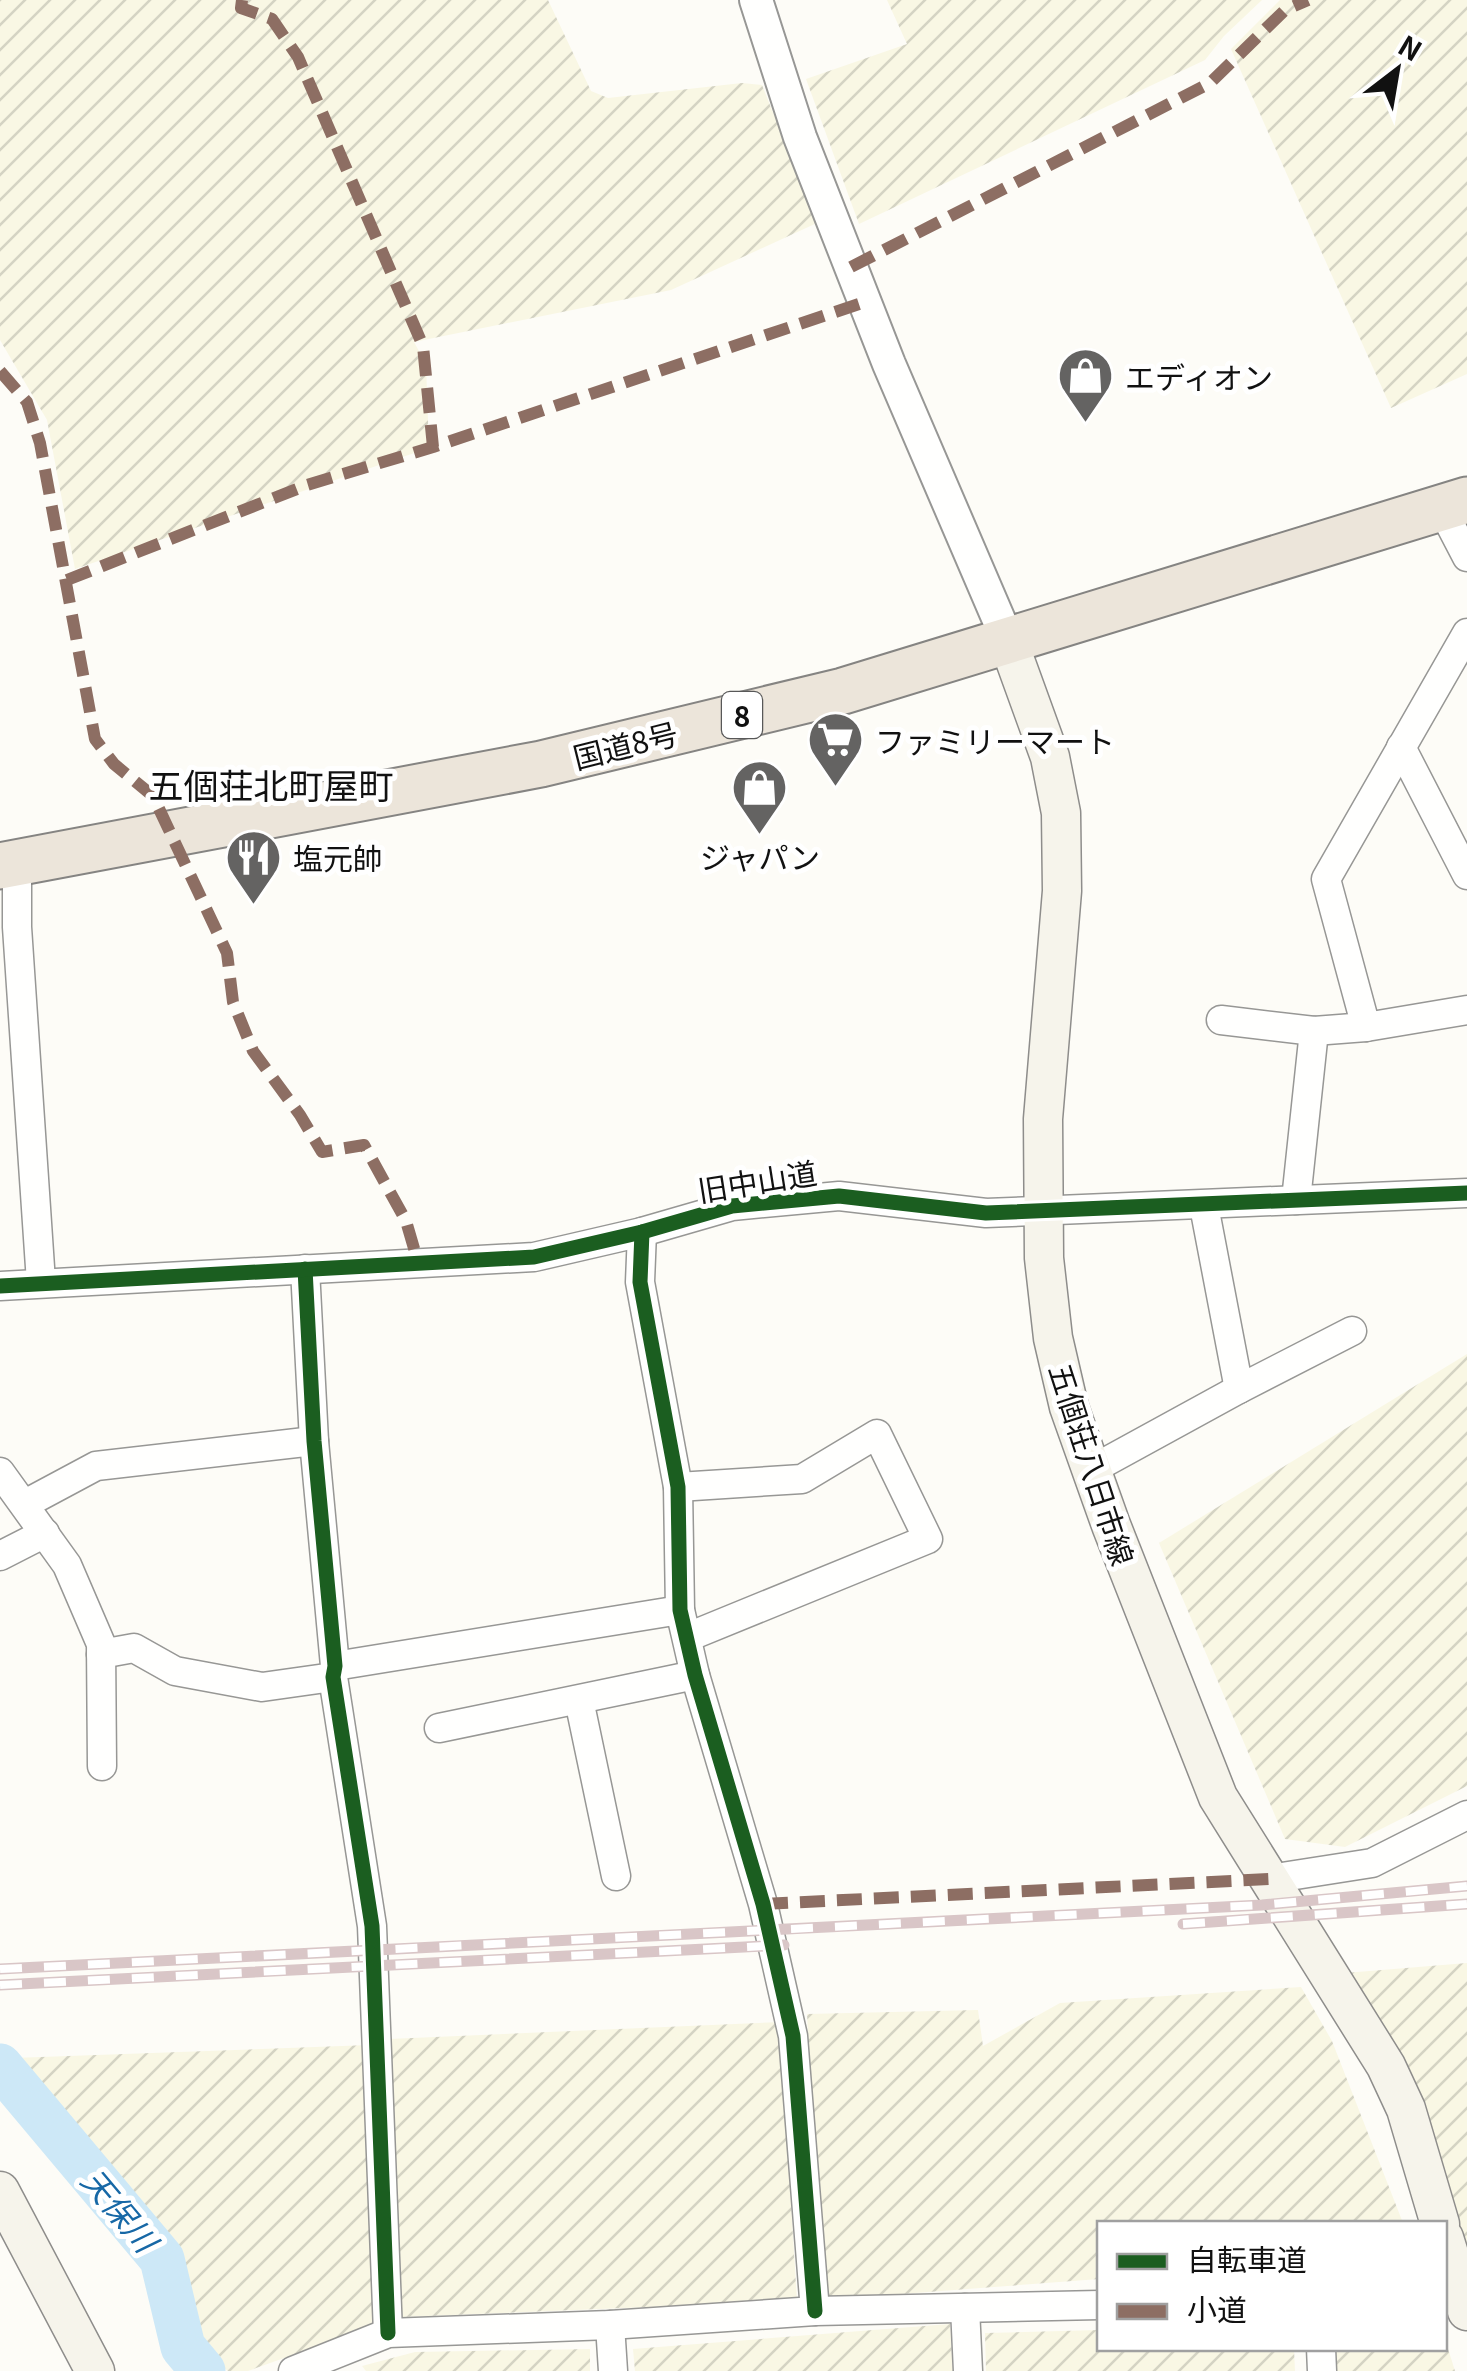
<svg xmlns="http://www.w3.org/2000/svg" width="1467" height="2371" viewBox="0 0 1467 2371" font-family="Georgia,'Noto Sans JP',serif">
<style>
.farmland{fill:url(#farmland-furrows)}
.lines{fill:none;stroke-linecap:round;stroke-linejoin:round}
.river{stroke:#cde8f7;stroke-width:45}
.minor-casing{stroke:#979795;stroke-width:31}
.tertiary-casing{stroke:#979795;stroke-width:36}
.secondary-casing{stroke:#8e8d8b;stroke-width:41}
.trunk-casing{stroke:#858482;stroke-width:49}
.minor{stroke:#fffffe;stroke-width:28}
.tertiary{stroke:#fffffe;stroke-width:32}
.secondary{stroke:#f6f4eb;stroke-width:38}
.trunk{stroke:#ece5da;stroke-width:45}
.rail-casing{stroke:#d9c6c7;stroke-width:11}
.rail{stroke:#fff;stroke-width:8;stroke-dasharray:22;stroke-linecap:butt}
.quiet{stroke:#8d6e63;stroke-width:12;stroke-dasharray:25 12;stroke-linecap:butt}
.cycleway-casing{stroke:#fff;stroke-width:21}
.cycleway{stroke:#1b5e20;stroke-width:15}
.labels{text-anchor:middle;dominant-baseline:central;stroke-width:10;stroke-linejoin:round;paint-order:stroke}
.shield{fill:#fff;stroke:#585858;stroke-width:2.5}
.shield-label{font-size:28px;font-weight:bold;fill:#111}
.poi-label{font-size:30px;fill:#111;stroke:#fff;text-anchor:start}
.street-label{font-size:30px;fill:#111;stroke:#fff}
.water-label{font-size:32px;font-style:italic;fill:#1768a6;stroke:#fff}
.quarter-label{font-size:35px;fill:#111;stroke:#fff}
</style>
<defs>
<pattern id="farmland-furrows" width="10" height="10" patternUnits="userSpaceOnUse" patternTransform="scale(2.5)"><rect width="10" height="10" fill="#f9f7e4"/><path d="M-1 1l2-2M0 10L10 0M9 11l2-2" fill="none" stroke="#d4d3c3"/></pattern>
</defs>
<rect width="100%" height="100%" fill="#fdfcf7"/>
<g class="farmland">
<polygon points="0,0 548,0 591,91 608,98 742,83 762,85 817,223 671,290 414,342 426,364 429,448 75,569 47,420 0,340"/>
<polygon points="887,0 1262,0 1224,36 1205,60 859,224 806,79 907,44"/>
<polygon points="1280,0 1467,0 1467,374 1391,408 1231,49"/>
<polygon points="1467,1354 1467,1786 1345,1847 1285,1839 1159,1543"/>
<polygon points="1467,1963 1467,2249 1403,2064 1345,1973"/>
<polygon points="1301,1987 1332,2041 1403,2223 1100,2224 1099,2279 823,2300 807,2014 978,2010 983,2046 1060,2003"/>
<polygon points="780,2022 797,2301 402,2317 389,2039"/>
<polygon points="369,2045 374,2326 248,2371 228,2371 180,2336 176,2254 13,2058"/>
<polygon points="950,2324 953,2371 635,2371 633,2349"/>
<polygon points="1099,2330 1100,2348 1294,2349 1295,2371 986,2371 985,2333"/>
<polygon points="1445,2339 1455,2371 1335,2371 1333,2349 1444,2348"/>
<polygon points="590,2349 590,2371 366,2371 362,2366 415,2352"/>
</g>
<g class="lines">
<polyline class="river" points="0,2066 162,2259 183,2347 203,2371"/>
<defs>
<g id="minor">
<polyline points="1442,509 1467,557"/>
<polyline points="1467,633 1326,879 1366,1027 1467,1010"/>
<polyline points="1401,747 1467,875"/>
<polyline points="17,863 17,927 41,1282"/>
<polyline points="1221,1020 1314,1031 1366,1027"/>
<polyline points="1296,1200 1314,1031"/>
<polyline points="1204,1206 1239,1389 1352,1331"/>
<polyline points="642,1232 640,1282 678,1487 680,1610 695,1675 763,1904 793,2036 815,2311"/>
<polyline points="305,1269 314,1441 335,1666 333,1677 372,1926 388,2333"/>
<polyline points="0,1286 534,1257 642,1232 732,1206 839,1196 986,1213 1467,1193"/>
<polyline points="1091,1470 1239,1389"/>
<polyline points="0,1472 67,1565 101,1644 102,1766"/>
<polyline points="678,1487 802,1479 877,1434 928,1539 688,1637"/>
<polyline points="25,1504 96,1466 314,1441"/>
<polyline points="0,1556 45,1533"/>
<polyline points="101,1654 134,1648 175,1671 262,1687 333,1677"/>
<polyline points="335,1666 680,1610"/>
<polyline points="579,1700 616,1876"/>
<polyline points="439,1728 695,1675"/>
<polyline points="1270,1879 1372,1863 1467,1815"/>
<polyline points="965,2308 968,2371"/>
<polyline points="610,2325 613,2371"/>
<polyline points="1321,2348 1322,2371"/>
<polyline points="293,2371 388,2333 610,2325 815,2311 1100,2305"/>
</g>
<polyline id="tertiary" points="756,0 800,137 889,364 1008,641"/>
<g id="secondary">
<polyline points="1008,641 1050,757 1061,813 1062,891 1043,1119 1044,1258 1053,1338 1069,1407 1111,1525 1218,1797 1386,2066 1406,2109 1440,2224"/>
<polyline points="0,2191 95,2371"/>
<polyline points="1444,2238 1467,2311"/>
</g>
<polyline id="trunk" points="0,866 541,764 843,691 1467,500"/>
</defs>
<use href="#minor" class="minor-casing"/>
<use href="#tertiary" class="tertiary-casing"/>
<use href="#secondary" class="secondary-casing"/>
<use href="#trunk" class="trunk-casing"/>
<use href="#minor" class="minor"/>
<use href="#tertiary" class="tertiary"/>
<use href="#secondary" class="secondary"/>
<use href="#trunk" class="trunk"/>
<defs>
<g id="rail">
<polyline points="1183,1924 1467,1904"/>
<polyline points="0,1969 1262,1905 1467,1886"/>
<polyline points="0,1985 784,1945"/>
</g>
</defs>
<use href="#rail" class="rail-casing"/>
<use href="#rail" class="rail"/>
<g class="quiet">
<polyline points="242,0 241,8 272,19 298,57 423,346 433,447"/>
<polyline points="851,267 1210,83 1285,10 1308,0"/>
<polyline points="0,371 27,402 40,443 95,739 114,764 153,796 227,953 233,1002 253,1051 300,1115 322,1152 364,1145 406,1221 418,1262"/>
<polyline points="67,580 307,485 433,447 865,302"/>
<polyline points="763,1904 1270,1879"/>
</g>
<defs>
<g id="cycleway">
<polyline points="642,1232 640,1282 678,1487 680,1610 695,1675 763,1904 793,2036 815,2311"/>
<polyline points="305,1269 314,1441 335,1666 333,1677 372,1926 388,2333"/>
<polyline points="0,1286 534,1257 642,1232 732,1206 839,1196 986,1213 1467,1193"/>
</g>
</defs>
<use href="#cycleway" class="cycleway-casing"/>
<use href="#cycleway" class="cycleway"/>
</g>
<defs>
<symbol id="shop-pin" viewBox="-11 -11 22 30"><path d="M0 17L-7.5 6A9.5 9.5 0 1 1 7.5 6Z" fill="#646362" stroke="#fff"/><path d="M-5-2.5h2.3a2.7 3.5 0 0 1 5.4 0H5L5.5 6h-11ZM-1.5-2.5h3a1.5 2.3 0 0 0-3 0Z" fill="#fff"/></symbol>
<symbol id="supermarket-pin" viewBox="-11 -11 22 30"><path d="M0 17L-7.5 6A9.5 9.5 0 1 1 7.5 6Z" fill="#646362" stroke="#fff"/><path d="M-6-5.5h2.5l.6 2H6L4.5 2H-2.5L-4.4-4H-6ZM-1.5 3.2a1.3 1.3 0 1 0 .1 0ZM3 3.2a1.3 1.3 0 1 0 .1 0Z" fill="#fff"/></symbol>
<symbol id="restaurant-pin" viewBox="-11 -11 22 30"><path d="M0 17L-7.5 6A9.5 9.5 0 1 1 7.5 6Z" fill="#646362" stroke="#fff"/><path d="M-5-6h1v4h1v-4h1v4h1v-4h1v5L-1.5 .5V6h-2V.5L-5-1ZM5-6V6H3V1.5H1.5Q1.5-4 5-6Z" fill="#fff"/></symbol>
</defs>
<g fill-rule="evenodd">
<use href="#shop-pin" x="1054" y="344" width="63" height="86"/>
<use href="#supermarket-pin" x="804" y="708" width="63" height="86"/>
<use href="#shop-pin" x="728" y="756" width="63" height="86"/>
<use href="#restaurant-pin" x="222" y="826" width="63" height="86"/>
</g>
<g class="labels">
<rect class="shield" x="722" y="692" width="40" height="46" rx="8"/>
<g class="shield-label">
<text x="742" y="715">8</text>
</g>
<g class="poi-label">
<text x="1125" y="376">エディオン</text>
<text x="875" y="740">ファミリーマート</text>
<text x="760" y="856" text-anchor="middle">ジャパン</text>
<text x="293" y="857">塩元帥</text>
</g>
<g class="street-label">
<text transform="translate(625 744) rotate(-14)">国道8号</text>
<text transform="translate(757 1180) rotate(-9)">旧中山道</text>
<text transform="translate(1093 1464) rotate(72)">五個荘八日市線</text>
</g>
<g class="water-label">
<text transform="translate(121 2209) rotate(50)">天保川</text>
</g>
<g class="quarter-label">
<text x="271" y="783">五個荘北町屋町</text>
</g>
</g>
<rect x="1097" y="2221" width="350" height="130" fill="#ffffff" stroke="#a0a0a0" stroke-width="2.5"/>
<rect x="1117" y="2254" width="50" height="15" fill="#1b5e20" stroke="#a0a0a0" stroke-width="2.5"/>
<text x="1187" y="2271" font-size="30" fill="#111111">自転車道</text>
<rect x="1117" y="2304" width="50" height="15" fill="#8d6e63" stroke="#a0a0a0" stroke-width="2.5"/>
<text x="1187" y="2321" font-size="30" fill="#111111">小道</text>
<g transform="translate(1397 70) rotate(31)" stroke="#ffffff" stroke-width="8" paint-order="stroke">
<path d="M0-8L18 38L0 25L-18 38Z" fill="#111111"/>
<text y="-15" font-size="28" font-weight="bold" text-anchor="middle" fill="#111111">N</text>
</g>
</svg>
